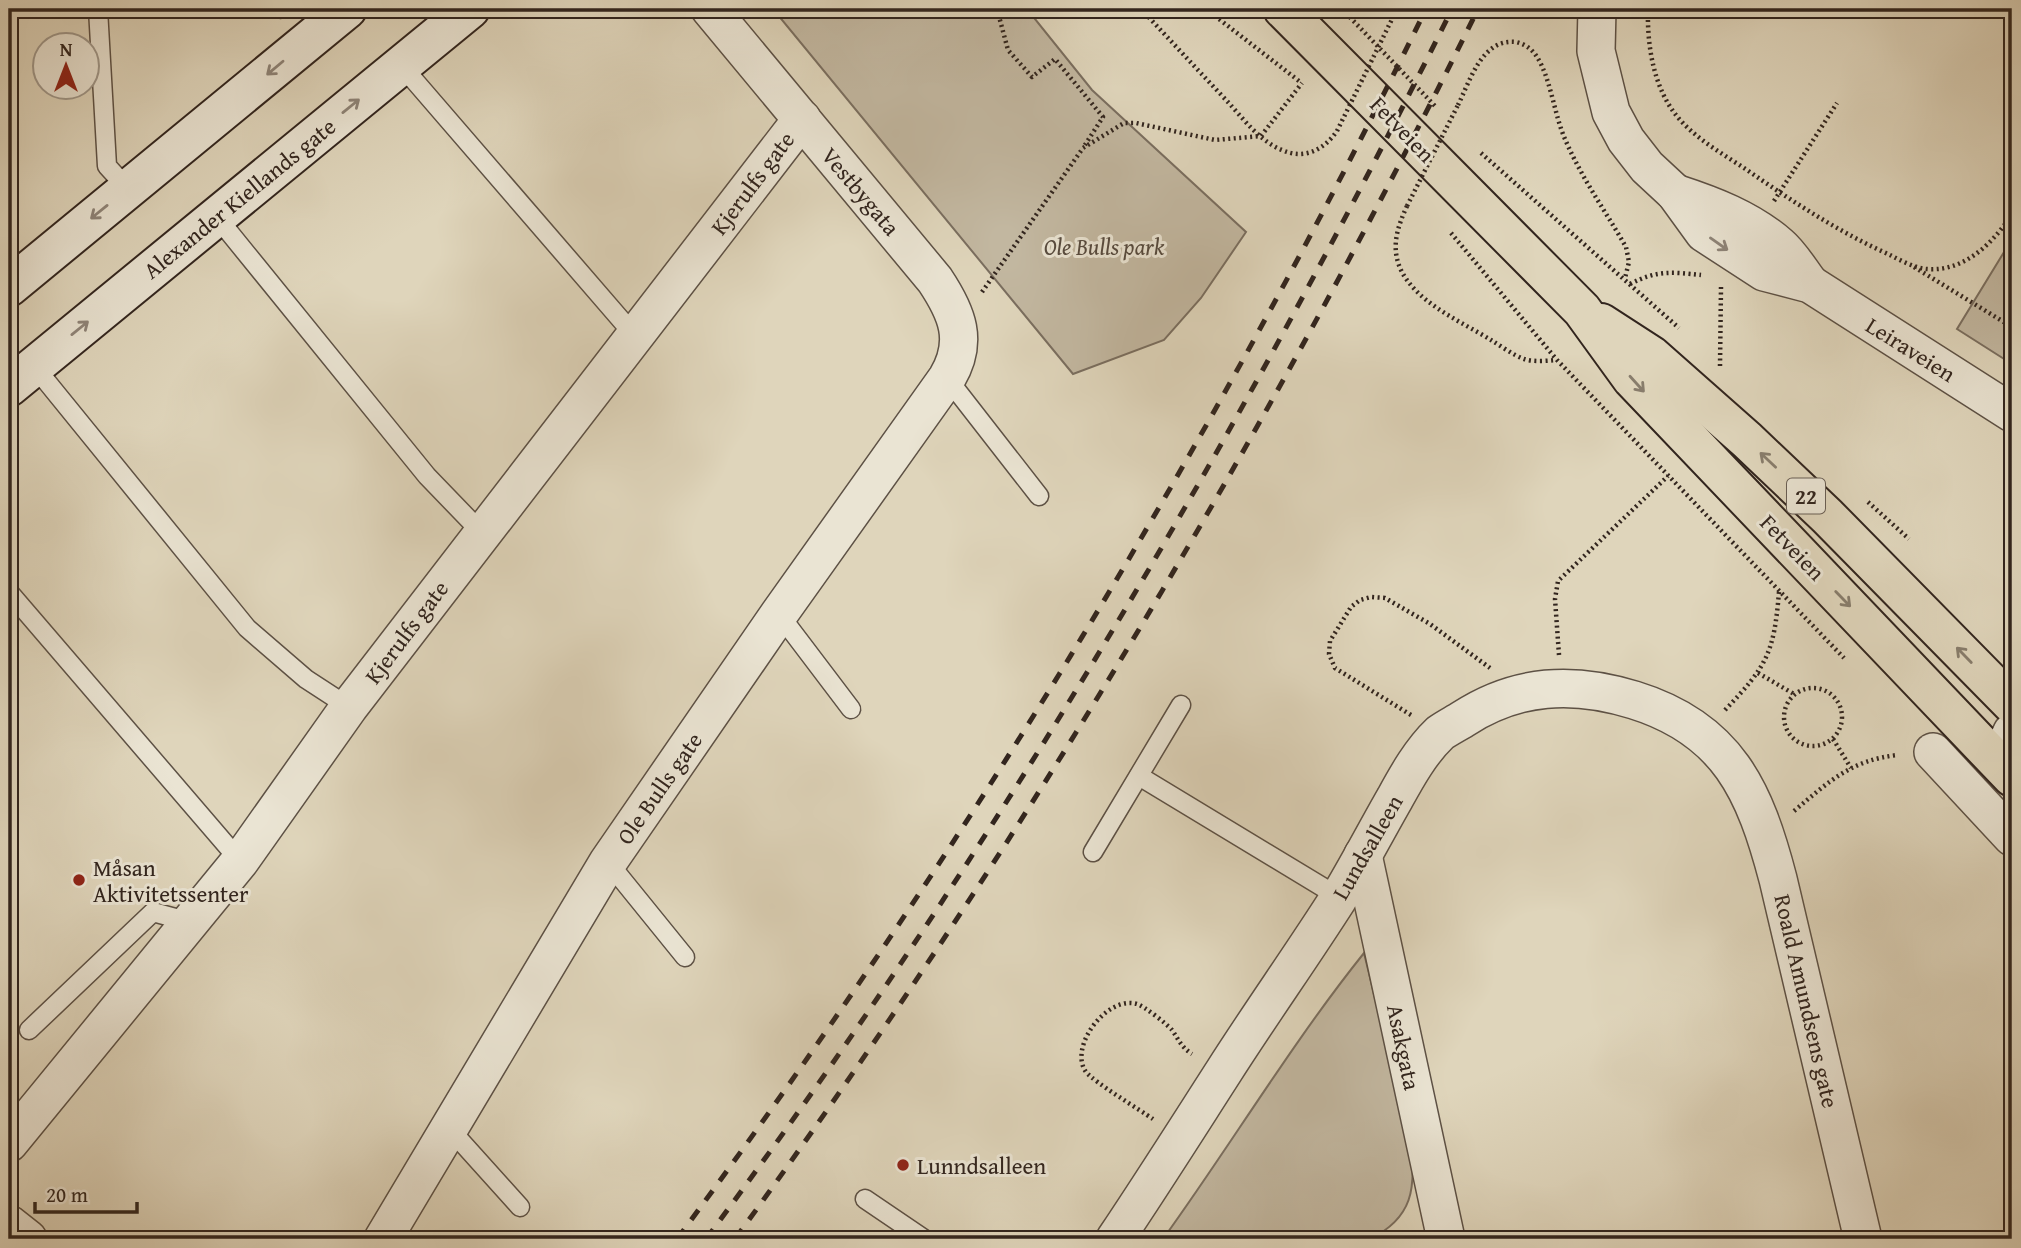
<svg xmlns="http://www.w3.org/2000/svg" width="2021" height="1248" viewBox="0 0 2021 1248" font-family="'Gentium Book Plus',serif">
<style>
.green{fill:#c2b7a0;stroke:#7a6e5f;stroke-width:2}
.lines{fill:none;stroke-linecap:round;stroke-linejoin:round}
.lane-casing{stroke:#5d5145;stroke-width:21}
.street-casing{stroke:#5d5145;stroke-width:40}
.secondary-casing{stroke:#32251e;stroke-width:42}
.highway-casing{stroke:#32251e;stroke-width:42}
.path{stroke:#32251e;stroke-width:4.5;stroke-dasharray:2 3.5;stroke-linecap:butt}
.lane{stroke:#eae4d3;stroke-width:18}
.street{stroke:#eae4d3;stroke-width:37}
.secondary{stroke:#eae4d3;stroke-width:38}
.highway{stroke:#dfd5bb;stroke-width:38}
.rail{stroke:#32251e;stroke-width:5;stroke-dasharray:12 12;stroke-linecap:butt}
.path-bridge{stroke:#32251e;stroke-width:4.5;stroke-dasharray:2 3.5;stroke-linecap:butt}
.oneway{stroke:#8e8478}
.oneway2{stroke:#887d6c}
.poi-dot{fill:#8f2418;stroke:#eae4d3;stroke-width:2.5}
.labels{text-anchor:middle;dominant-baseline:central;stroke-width:6;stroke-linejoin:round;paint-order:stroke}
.shield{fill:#eae4d3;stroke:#695e54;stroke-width:2}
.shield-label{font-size:21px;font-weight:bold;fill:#32251e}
.street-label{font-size:23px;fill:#32251e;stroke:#eae4d3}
.park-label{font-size:23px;font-style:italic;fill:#564a3e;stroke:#eae4d3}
.poi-label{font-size:23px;fill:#32251e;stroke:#eae4d3;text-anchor:start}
</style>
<rect width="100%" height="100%" fill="#dfd5bb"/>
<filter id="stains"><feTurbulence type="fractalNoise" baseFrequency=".00286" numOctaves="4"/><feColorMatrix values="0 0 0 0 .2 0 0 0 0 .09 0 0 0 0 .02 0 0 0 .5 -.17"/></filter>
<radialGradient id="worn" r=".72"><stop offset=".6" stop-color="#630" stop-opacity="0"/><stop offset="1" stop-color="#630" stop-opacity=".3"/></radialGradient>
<g class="green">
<polygon points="773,9 1027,9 1092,90 1246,232 1201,298 1164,340 1073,374"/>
<polygon points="2012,239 2012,364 1957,329"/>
<path d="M1364,953L1411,1145C1416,1188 1413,1218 1370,1239H1163C1231,1145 1291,1044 1364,953Z"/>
</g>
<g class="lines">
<defs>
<g id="lane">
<polyline points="98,9 107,166 128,189"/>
<polyline points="401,65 635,336"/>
<polyline points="216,216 427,476 482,533"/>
<polyline points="34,366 247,628 306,679 349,707"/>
<polyline points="947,378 1039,496"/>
<polyline points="9,592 240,861"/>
<polyline points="779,614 851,709"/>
<polyline points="1139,776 1339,897"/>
<polyline points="1093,852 1181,705"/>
<polyline points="608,862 685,957"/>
<polyline points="29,1030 153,912 190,922"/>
<polyline points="448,1127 520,1207"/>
<polyline points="865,1199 924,1239"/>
</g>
<g id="street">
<polyline points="1597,9 1596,51 1611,112 1626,140 1647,167 1675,193 1704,233 1764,272 1810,284 2012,413"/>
<path d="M1675,193C1712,205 1749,219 1779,245C1791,255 1800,271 1810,284"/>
<polyline points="1933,752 2012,837"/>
<polyline points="1998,761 2012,732"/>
<polyline points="1363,855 1446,1239"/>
<polyline points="9,1143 240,861 349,707 802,119"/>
<polyline points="9,1224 28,1239"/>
<path d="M383,1239L608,862L779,614L947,378C969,341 957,313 935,280L710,9"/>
<path d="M1115,1239C1152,1184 1188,1127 1224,1071C1261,1013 1301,957 1338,899C1358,866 1376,831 1395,798C1407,776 1421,751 1440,733C1447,728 1455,724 1463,719C1517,684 1573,681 1634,700C1728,729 1755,791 1778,879L1863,1239"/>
</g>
<g id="secondary">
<polyline points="9,287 347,9"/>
<polyline points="9,387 470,9"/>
</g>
<g id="highway">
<polyline points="1283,9 1582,310 1632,379 2012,777"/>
<polyline points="1601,323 1652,356 1747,440 1827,516 2012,704"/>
</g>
</defs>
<use href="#lane" class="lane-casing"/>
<use href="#street" class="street-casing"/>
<use href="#secondary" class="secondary-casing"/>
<use href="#highway" class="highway-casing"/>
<g class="path">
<polyline points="997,9 1008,50 1032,77 1055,59 1103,117 1083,148"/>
<path d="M1141,9C1169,39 1197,69 1226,100C1242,117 1259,141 1282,150C1304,160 1324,150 1337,131"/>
<polyline points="1206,9 1299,81"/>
<polyline points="1342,9 1436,107"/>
<path d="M1648,9C1647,44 1653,86 1676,115C1694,138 1723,154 1747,170C1792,201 1837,231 1888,254C1900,260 1914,268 1927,269C1965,272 1994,242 2012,214"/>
<polyline points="279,19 280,9"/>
<path d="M1458,105C1470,81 1482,38 1516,42C1525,44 1532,49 1537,57C1551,79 1554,114 1565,139C1581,177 1606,212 1626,247L1629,262L1625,278"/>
<polyline points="1481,153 1679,328"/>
<polyline points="1774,201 1837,103"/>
<path d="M1407,206C1397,228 1390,249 1402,272C1419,304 1462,322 1491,340C1501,346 1513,355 1524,359C1533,362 1546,361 1556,360"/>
<polyline points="1451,233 1557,360 1844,658"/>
<polyline points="1914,267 2012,327"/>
<path d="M1630,284C1657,270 1672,272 1701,275"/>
<polyline points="982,292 1083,148 1124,123 1136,123 1215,140 1261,136 1302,83"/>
<polyline points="1720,366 1721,287"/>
<polyline points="1868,502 1909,539"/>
<polyline points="1559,655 1555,599 1558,581 1668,476"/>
<polyline points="1758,673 1794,694"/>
<circle cx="1813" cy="717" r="29"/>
<path d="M1725,710C1767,666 1774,653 1779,592"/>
<polyline points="1411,715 1335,668 1329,654 1330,641 1351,607 1360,600 1371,597 1385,598 1430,624 1490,668"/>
<polyline points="1833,739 1851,768"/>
<path d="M1794,811C1829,782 1850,760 1898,755"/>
<path d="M1153,1119C1140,1110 1094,1082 1086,1072C1068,1047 1107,995 1137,1004C1144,1006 1167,1024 1172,1030C1179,1040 1181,1047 1192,1054"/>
</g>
<use href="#lane" class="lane"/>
<use href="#street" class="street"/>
<use href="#secondary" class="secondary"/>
<use href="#highway" class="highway"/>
<g class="rail">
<path d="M677,1239C963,854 1215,439 1426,9"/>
<path d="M706,1239C991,856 1240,436 1452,9"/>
<path d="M735,1239C1018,851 1265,439 1478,9"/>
</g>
<g class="path-bridge">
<polyline points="1337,131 1397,9"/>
<polyline points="1407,206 1458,105"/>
</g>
</g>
<defs><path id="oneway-shaft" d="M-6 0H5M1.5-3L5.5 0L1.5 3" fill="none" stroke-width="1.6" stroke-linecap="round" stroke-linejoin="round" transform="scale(1.75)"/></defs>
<g class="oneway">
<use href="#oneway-shaft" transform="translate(275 68) rotate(140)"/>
<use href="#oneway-shaft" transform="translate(351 106) rotate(-39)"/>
<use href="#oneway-shaft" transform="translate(99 212) rotate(141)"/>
<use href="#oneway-shaft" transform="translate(1719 244) rotate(35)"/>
<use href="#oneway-shaft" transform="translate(80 328) rotate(-39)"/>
</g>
<g class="oneway2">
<use href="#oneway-shaft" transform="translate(1637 384) rotate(48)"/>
<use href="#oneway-shaft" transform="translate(1768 460) rotate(-137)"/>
<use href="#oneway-shaft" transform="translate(1843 599) rotate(46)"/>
<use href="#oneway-shaft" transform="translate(1964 655) rotate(-134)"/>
</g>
<g class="poi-dot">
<circle cx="79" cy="880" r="7"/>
<circle cx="903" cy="1165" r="7"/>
</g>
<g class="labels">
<rect class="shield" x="1787" y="478.5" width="38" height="35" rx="5"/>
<g class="shield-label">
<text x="1806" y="496">22</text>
</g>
<g class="street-label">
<text transform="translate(1403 129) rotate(46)">Fetveien</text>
<text transform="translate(752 183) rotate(-53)">Kjerulfs gate</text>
<text transform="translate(861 191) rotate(50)">Vestbygata</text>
<text transform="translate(239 198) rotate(-39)">Alexander Kiellands gate</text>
<text transform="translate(1911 349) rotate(32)">Leiraveien</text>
<text transform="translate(1793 547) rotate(46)">Fetveien</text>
<text transform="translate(406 632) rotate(-53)">Kjerulfs gate</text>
<text transform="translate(659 788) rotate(-55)">Ole Bulls gate</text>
<text transform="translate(1367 847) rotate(-60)">Lundsalleen</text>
<text transform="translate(1807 1001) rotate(77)">Roald Amundsens gate</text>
<text transform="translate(1404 1047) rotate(78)">Asakgata</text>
</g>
<g class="park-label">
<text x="1104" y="246">Ole Bulls park</text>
</g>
<g class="poi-label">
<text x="93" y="867">Måsan<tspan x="93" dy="26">Aktivitetssenter</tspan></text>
<text x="917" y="1165">Lunndsalleen</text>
</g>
</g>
<rect width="2021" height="1248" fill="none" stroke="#dfd5bb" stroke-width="35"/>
<rect x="10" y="10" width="2000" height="1227" fill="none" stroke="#32251e" stroke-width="3.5"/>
<rect x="18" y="18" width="1986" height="1213" fill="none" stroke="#32251e" stroke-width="2"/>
<g transform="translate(66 66)"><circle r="33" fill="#eae4d3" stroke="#a0988b" stroke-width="2"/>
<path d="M0-5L12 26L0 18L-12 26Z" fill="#8f2418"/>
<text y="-10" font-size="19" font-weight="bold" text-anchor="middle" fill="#32251e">N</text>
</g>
<path d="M35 1202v10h102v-10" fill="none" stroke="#32251e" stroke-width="3.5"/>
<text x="46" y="1202" font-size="21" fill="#32251e" stroke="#eae4d3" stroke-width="5" paint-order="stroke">20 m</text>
<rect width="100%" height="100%" filter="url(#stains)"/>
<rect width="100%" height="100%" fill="url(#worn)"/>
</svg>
